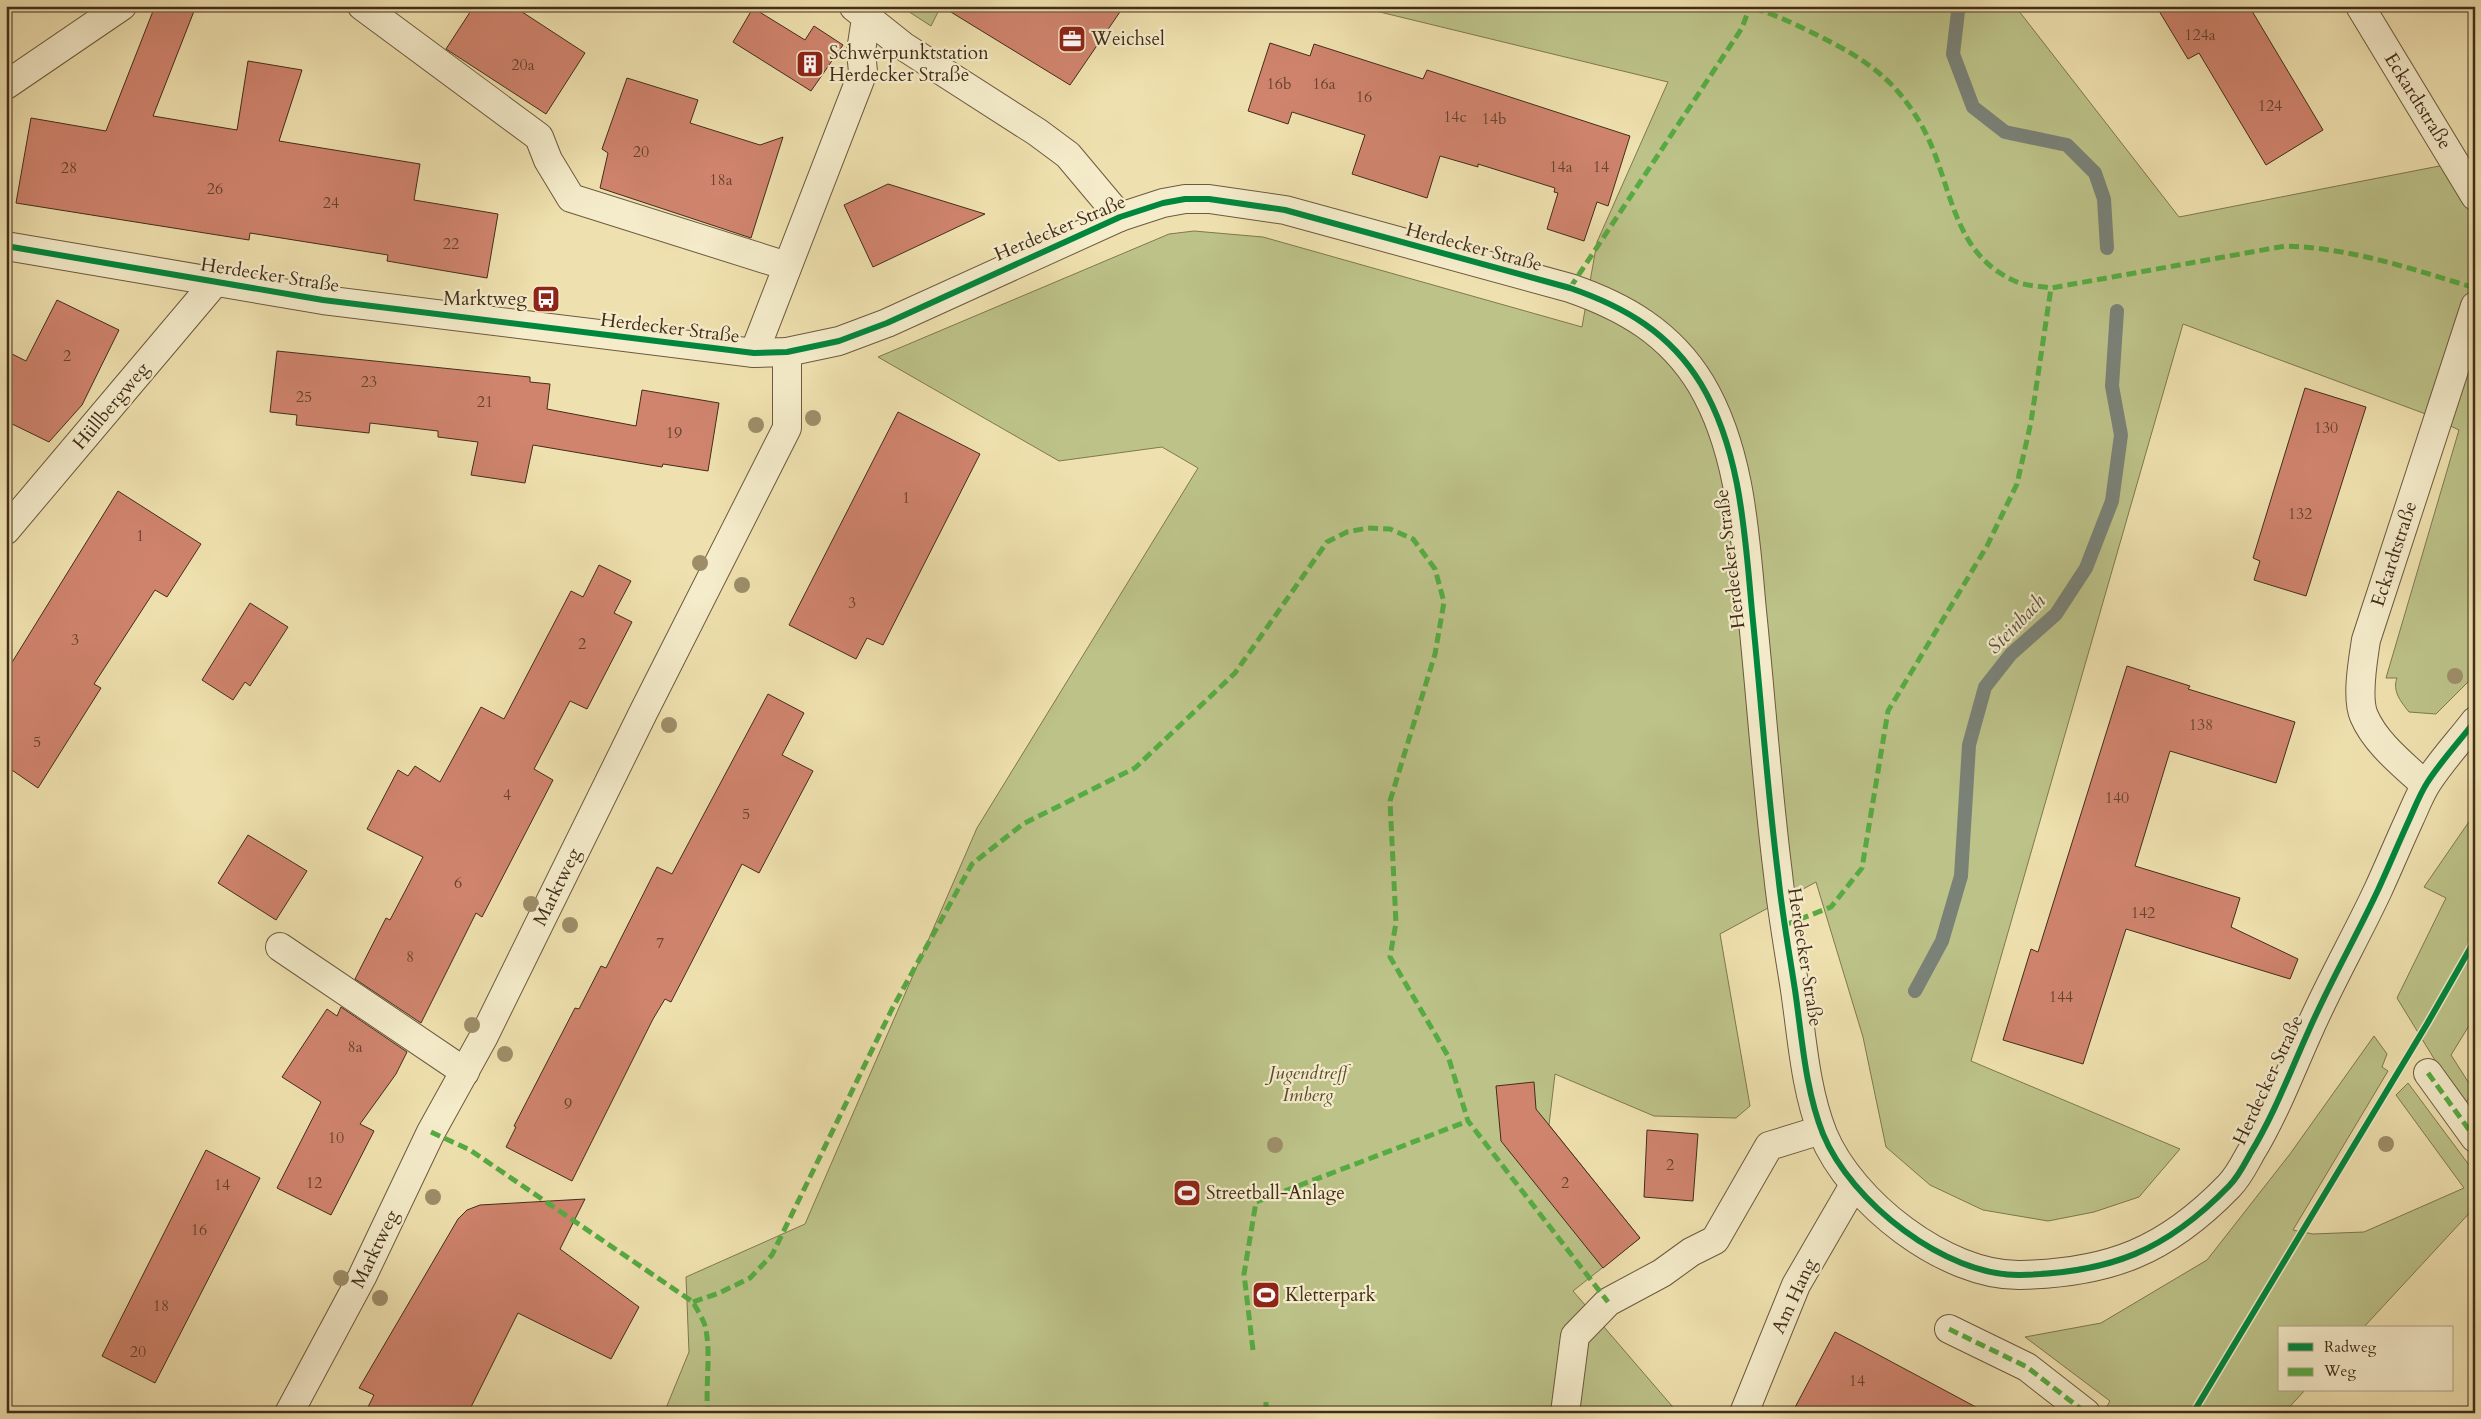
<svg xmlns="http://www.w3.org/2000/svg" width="2481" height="1419" viewBox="0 0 2481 1419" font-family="Cardo,serif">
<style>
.green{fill:#bcc288;stroke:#7f7851}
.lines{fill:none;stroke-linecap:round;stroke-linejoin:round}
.stream{stroke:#7a8278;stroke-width:14}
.building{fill:#d0846e;stroke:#422d1a}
.minor-casing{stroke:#6d5a3f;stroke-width:30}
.minor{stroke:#f5eccb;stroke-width:28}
.quiet{stroke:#56ab42;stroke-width:5;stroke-dasharray:10 5;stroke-linecap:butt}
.cycleway-casing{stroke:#f5eccb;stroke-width:9}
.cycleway{stroke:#00873e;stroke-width:6}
.tree{fill:#9d8e69}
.labels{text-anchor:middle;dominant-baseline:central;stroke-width:4.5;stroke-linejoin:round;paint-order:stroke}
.number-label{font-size:16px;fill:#66432f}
.poi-label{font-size:19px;fill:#422d1a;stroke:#f5eccb;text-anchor:start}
.street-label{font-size:19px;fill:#422d1a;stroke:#f5eccb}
.park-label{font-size:19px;font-style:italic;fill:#5a4b30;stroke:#f5eccb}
.water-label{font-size:20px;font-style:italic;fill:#595041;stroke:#f5eccb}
</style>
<rect width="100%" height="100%" fill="#efe1af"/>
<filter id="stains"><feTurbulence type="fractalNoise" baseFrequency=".004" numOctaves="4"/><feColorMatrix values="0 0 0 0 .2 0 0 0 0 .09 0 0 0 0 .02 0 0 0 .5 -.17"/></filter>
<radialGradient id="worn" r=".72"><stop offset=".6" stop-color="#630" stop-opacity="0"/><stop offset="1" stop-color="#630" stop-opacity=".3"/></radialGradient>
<g class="green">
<polygon points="900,6 941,6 931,26"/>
<path d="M1355,6H2015L2179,217L2475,159V675L2436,714L2409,712C2401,702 2392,691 2397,678H2386L2459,430L2423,413L2183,324L1971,1061L2180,1149L2139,1197L2094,1212L2048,1221L1983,1210L1930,1185L1886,1147L1863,1037L1816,882L1720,934L1750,1106L1736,1118L1654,1116L1555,1074L1549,1125L1640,1238L1573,1291L1678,1413H664L689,1352L686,1277L805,1224L977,828L1198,468L1162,447L1059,461L878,357L1169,234L1194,231L1263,237L1582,327L1597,242L1668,82Z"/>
<polygon points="2475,813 2475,1016 2451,1055 2474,1091 2465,1104 2433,1057 2397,998 2446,898 2424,887"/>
<polygon points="2374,1036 2387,1054 2382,1067 2388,1071 2293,1230 2313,1234 2364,1232 2464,1188 2396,1095 2408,1083 2475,1173 2475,1207 2363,1328 2280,1328 2280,1390 2305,1390 2284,1413 2103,1413 2110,1401 2025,1337 2101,1323 2207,1260 2290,1154"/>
</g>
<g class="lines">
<g class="stream">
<polyline points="1956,6 1958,12 1953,54 1973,107 2005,132 2067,145 2095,173 2104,199 2107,248"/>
<polyline points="1915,991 1942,941 1961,876 1969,745 1985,687 2011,654 2056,614 2086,568 2112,501 2121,435 2112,386 2117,311"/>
</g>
</g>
<g class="building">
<polygon points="155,6 196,6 153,116 237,130 248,61 302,70 279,141 420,164 414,200 498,214 487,278 387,261 388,255 250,233 249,240 16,203 31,118 106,131"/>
<polygon points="474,6 513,6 585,53 546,114 446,49"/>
<polygon points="941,6 1124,6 1070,85"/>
<polygon points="2156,6 2249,6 2323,130 2266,165 2199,53 2188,59"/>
<polygon points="753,8 805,40 814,26 843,45 811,91 733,42"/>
<polygon points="1270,43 1310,56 1314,44 1423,79 1427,70 1630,136 1608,206 1597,202 1584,241 1547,229 1558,193 1554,192 1555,188 1478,164 1478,167 1440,156 1427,198 1352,174 1365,135 1292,112 1288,124 1248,111"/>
<polygon points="627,78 698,100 690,123 760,145 783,137 751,238 600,188 608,153 602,149"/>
<polygon points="888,184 985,214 873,267 844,205"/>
<polygon points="57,300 119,330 82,405 49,442 6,421 6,351 26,361"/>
<polygon points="277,351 530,377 530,382 550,384 547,409 636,426 642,390 719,403 708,471 663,464 662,467 533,445 525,483 471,475 478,442 438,437 438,431 370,423 369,433 296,425 297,415 270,412"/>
<polygon points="2305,388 2366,407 2306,596 2254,580 2260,561 2253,558"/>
<polygon points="898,412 980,454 883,645 867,638 856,659 789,625"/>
<polygon points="118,491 201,544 167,597 155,590 94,684 101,688 38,788 6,766 6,672"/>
<polygon points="599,565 631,581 614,613 632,622 587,709 570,701 534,769 553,780 482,917 476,913 421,1023 355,979 386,918 390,920 423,857 367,829 398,770 408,776 415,766 440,782 481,707 504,719 571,591 583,597"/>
<polygon points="250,603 288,627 250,686 245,682 233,700 202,680"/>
<polygon points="2127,666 2190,686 2188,689 2295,722 2276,783 2170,751 2135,866 2240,898 2231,927 2298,959 2290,979 2126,929 2083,1064 2003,1040 2031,949 2038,952"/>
<polygon points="768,694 804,713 782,755 813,771 759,873 742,864 671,1002 665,999 653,1019 572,1181 506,1147 516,1127 514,1126 575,1008 579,1009 601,966 606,968 657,867 672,874"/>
<polygon points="248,835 307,871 276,920 218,883"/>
<polygon points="341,1007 407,1052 396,1074 360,1124 374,1131 331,1215 277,1188 321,1102 282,1077 327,1009 337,1016"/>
<polygon points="1534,1082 1536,1109 1640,1238 1603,1268 1501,1141 1496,1086"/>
<polygon points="1647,1130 1698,1134 1693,1201 1644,1197"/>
<polygon points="206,1150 260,1178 155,1383 102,1356"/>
<polygon points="585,1199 560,1249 639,1307 611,1359 518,1313 468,1413 365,1413 374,1395 359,1388 458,1219 467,1210 480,1205"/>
<polygon points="1835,1332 1862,1346 1987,1413 1792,1413"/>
</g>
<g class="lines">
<defs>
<g id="minor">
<polyline points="362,6 539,137 548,160 571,198 787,266"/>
<polyline points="2360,6 2475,196"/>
<polyline points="854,7 903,46 1037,132 1068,155 1120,217"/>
<polyline points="6,85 122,6"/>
<path d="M6,246L323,300L754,353L787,352L839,341L887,323L1120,217L1163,203L1185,199H1209L1285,210L1570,288C1625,307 1670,333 1701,384C1741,451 1745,536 1752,611C1761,699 1767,787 1778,874C1782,913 1789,951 1795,990C1802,1037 1805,1089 1823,1134C1851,1202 1945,1276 2020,1275C2110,1273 2166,1251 2229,1186C2238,1177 2244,1165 2250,1154C2274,1115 2290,1072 2309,1030C2330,982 2356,937 2378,890C2389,866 2399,842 2410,818C2415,807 2420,794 2427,783C2441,761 2459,742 2475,721"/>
<polyline points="754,353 863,72 861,51 866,18"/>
<polyline points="6,530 216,281"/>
<path d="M2425,785C2404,765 2376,744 2364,716C2356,698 2363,660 2366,640L2475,306"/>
<polyline points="280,947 465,1072"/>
<polyline points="2428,1073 2475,1138"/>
<polyline points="1949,1329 2027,1367 2086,1413"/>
<polyline points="289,1413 362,1277 431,1132 483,1038 643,713 787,428 787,352"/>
<polyline points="1565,1413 1575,1336 1608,1302 1662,1273 1691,1252 1715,1240 1769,1146 1821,1130"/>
<polyline points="1744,1413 1796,1285 1854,1185"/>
</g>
</defs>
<use href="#minor" class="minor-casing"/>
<use href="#minor" class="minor"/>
<g class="quiet">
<path d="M1739,6C1766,9 1792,23 1817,35C1865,59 1896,79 1923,128C1953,183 1950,254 2017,282C2027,286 2040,286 2051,288L2285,246C2352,248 2412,269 2475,288"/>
<polyline points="1570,288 1742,28 1750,6"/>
<polyline points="1785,925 1831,907 1862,868 1888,711 1987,546 2017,484 2031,422 2051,288"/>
<polyline points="2428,1073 2475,1138"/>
<path d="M431,1132L470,1150L693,1302C697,1310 705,1321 706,1330C711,1357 705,1385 708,1413"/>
<polyline points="693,1302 719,1293 750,1278 772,1255 892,1009 972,864 1023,824 1135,768 1235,673 1327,542 1347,532 1368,528 1390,529 1413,539 1435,569 1444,602 1435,654 1390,801 1396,923 1390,957 1448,1056 1468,1121 1608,1302"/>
<polyline points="1949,1329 2027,1367 2086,1413"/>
<polyline points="1253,1350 1244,1274 1256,1202 1468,1121"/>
<polyline points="1266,1402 1266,1413"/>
</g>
<defs>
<g id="cycleway">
<path d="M6,246L323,300L754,353L787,352L839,341L887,323L1120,217L1163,203L1185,199H1209L1285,210L1570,288C1625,307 1670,333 1701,384C1741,451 1745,536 1752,611C1761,699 1767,787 1778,874C1782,913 1789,951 1795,990C1802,1037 1805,1089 1823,1134C1851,1202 1945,1276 2020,1275C2110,1273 2166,1251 2229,1186C2238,1177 2244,1165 2250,1154C2274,1115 2290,1072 2309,1030C2330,982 2356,937 2378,890C2389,866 2399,842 2410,818C2415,807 2420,794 2427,783C2441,761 2459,742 2475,721"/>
<polyline points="2193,1413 2427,1024 2475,940"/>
</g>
</defs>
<use href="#cycleway" class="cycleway-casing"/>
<use href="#cycleway" class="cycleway"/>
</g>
<g class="tree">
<circle cx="813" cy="418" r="8"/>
<circle cx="756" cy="425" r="8"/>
<circle cx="700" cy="563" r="8"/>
<circle cx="742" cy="585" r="8"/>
<circle cx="2455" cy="676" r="8"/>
<circle cx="669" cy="725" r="8"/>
<circle cx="531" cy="904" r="8"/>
<circle cx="570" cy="925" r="8"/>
<circle cx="472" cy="1025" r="8"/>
<circle cx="505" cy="1054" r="8"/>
<circle cx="2386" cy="1144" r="8"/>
<circle cx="1275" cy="1145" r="8"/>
<circle cx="433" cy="1197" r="8"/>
<circle cx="341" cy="1278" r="8"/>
<circle cx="380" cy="1298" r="8"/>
</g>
<defs>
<symbol id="office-square" viewBox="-11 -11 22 22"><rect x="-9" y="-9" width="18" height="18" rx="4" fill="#8f2418" stroke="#f5eccb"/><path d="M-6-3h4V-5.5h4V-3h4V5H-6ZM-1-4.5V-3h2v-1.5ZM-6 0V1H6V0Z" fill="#fff"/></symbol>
<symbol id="building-square" viewBox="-11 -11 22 22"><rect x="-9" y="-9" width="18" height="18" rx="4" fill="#8f2418" stroke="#f5eccb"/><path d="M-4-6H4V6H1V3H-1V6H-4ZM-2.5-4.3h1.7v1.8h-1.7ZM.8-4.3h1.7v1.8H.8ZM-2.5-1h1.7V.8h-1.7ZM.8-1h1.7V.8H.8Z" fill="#fff"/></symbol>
<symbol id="bus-square" viewBox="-11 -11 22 22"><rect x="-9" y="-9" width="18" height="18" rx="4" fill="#8f2418" stroke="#f5eccb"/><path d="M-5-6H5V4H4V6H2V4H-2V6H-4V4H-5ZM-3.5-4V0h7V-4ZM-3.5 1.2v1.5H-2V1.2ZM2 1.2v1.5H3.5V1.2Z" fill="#fff"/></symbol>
<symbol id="stadium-square" viewBox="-11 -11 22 22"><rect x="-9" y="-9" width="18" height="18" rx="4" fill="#8f2418" stroke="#f5eccb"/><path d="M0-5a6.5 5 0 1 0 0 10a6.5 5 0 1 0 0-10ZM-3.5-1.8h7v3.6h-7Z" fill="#fff"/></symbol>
</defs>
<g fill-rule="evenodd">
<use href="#office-square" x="1056" y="23" width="32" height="32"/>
<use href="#building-square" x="794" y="48" width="32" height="32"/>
<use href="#bus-square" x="530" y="283" width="32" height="32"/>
<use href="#stadium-square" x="1171" y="1177" width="32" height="32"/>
<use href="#stadium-square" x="1250" y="1279" width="32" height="32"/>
</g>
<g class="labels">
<g class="number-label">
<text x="2200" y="35">124a</text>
<text x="523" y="65">20a</text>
<text x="1279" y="84">16b</text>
<text x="1324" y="84">16a</text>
<text x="1364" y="97">16</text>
<text x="2270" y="106">124</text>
<text x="1455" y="117">14c</text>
<text x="1494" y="119">14b</text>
<text x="641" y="152">20</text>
<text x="1561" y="167">14a</text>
<text x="1601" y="167">14</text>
<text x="69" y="168">28</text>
<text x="721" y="180">18a</text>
<text x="215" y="189">26</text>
<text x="331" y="203">24</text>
<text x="451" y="244">22</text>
<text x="67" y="356">2</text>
<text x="369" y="382">23</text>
<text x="304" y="397">25</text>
<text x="485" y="402">21</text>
<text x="2326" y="428">130</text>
<text x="674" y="433">19</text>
<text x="906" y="498">1</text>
<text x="2300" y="514">132</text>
<text x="140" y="536">1</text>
<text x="852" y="603">3</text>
<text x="75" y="640">3</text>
<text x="582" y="644">2</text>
<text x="2201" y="725">138</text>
<text x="37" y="742">5</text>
<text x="507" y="795">4</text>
<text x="2117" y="798">140</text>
<text x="746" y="814">5</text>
<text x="458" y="883">6</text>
<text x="2143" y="913">142</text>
<text x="660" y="943">7</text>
<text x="410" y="957">8</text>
<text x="2061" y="997">144</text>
<text x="355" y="1047">8a</text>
<text x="568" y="1104">9</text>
<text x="336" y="1138">10</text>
<text x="1670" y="1165">2</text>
<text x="314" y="1183">12</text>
<text x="1565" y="1183">2</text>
<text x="222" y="1185">14</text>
<text x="199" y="1230">16</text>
<text x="161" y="1306">18</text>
<text x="138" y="1352">20</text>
<text x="1857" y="1381">14</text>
</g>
<g class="poi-label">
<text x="1091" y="39">Weichsel</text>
<text x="829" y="53">Schwerpunktstation<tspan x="829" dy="22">Herdecker Straße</tspan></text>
<text x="527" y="299" text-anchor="end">Marktweg</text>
<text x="1206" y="1193">Streetball-Anlage</text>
<text x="1285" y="1295">Kletterpark</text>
</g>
<g class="street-label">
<text transform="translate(2418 101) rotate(58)">Eckardtstraße</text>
<text transform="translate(1060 228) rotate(-23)">Herdecker Straße</text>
<text transform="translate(1474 247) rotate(15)">Herdecker Straße</text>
<text transform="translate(270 275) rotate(9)">Herdecker Straße</text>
<text transform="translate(670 328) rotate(7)">Herdecker Straße</text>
<text transform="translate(111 406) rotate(-50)">Hüllbergweg</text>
<text transform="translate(2394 554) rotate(-72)">Eckardtstraße</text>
<text transform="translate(1730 559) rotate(-97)">Herdecker Straße</text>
<text transform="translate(557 887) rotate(-64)">Marktweg</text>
<text transform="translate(1805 957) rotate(81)">Herdecker Straße</text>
<text transform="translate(2268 1080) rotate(-65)">Herdecker Straße</text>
<text transform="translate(375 1249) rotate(-64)">Marktweg</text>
<text transform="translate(1794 1296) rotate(-65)">Am Hang</text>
</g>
<g class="park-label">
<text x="1308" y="1073">Jugendtreff<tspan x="1308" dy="22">Imberg</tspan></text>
</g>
<g class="water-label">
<text transform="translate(2016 624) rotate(-46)">Steinbach</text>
</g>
</g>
<rect width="2481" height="1419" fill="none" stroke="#efe1af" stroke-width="25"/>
<rect x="8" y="8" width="2466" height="1404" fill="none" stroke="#422d1a" stroke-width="2.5"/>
<rect x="12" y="12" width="2456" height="1394" fill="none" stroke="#422d1a"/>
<rect x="2278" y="1326" width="175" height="65" fill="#f5eccb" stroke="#ada084"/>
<rect x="2288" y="1343" width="25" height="8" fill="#00873e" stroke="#ada084"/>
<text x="2324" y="1352" font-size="15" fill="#422d1a">Radweg</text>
<rect x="2288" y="1368" width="25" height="8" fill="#56ab42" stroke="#ada084"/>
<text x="2324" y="1376" font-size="15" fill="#422d1a">Weg</text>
<rect width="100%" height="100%" filter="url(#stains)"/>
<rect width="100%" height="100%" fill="url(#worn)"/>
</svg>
